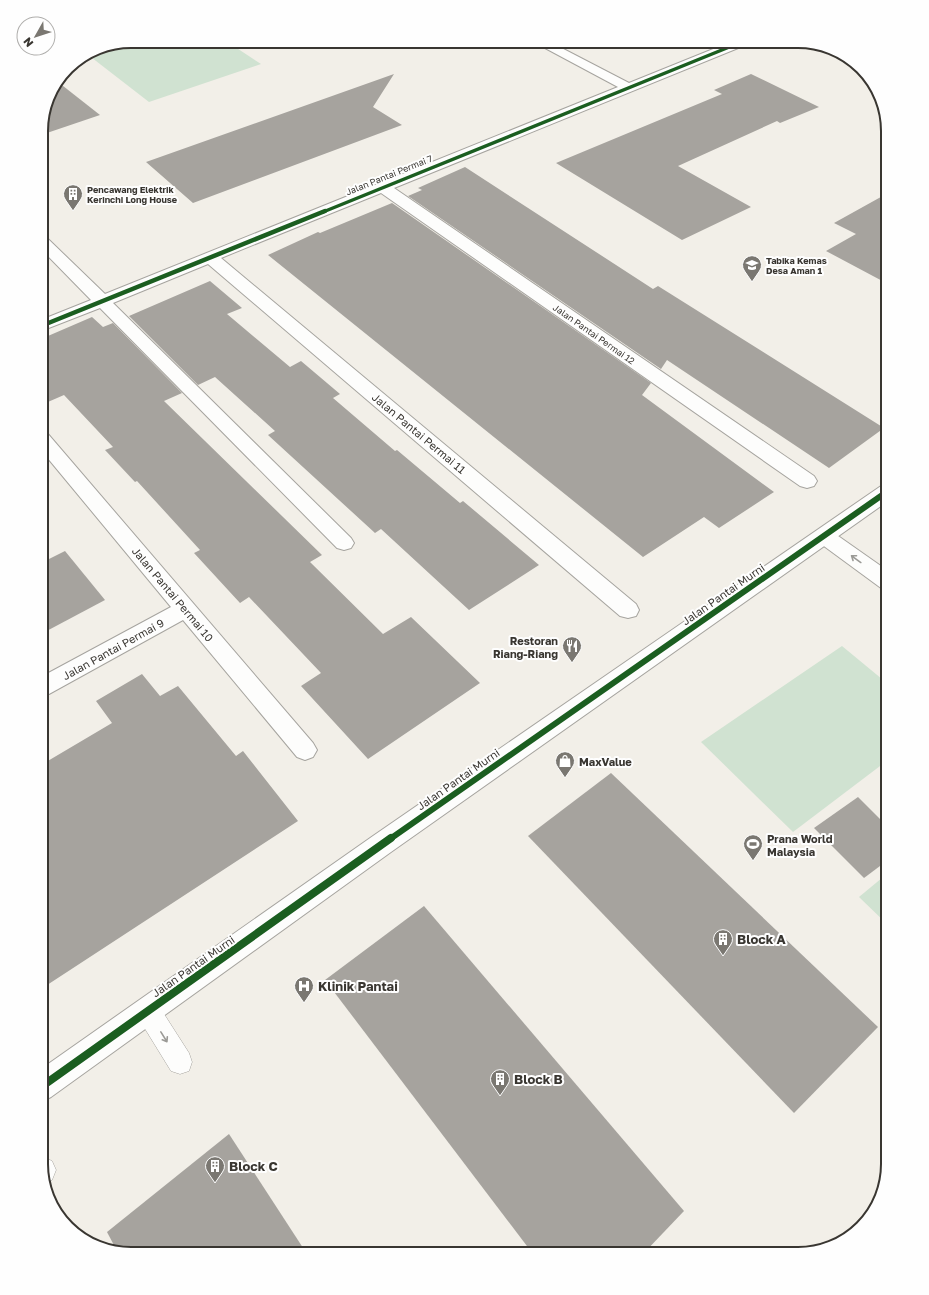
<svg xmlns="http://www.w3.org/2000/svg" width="929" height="1295" viewBox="0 0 929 1295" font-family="'Golos Text',sans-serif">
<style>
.green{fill:#d0e2d1}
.building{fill:#a6a39e}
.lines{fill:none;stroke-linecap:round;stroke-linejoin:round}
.lane-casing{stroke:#a6a49f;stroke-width:1}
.street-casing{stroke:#a6a49f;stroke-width:2}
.secondary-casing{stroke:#a6a49f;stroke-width:2}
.lane{fill:#fdfdfc;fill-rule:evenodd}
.street{fill:#fdfdfc;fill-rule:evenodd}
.secondary{fill:#fdfdfc;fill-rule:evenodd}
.cycleway-far3-casing{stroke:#fefefe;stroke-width:5}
.cycleway-far2-casing{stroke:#fefefe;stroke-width:6}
.cycleway-far1-casing{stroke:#fefefe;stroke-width:8}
.cycleway-casing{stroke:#fefefe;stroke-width:10}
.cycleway-far3{stroke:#1b5e20;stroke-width:3.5}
.cycleway-far2{stroke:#1b5e20;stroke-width:4.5}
.cycleway-far1{stroke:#1b5e20;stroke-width:6}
.cycleway{stroke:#1b5e20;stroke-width:8}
.oneway{stroke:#9b9a96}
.labels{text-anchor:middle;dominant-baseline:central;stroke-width:4;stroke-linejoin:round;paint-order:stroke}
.far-street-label{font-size:9px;fill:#393631;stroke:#fefefe}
.far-poi-label{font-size:9px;font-weight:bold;fill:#393631;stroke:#fefefe;text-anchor:start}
.street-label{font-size:11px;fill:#393631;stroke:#fefefe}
.poi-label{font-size:11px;font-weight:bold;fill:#393631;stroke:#fefefe;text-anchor:start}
.near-poi-label{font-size:13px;font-weight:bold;fill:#393631;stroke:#fefefe;text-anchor:start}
.rim{fill:none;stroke:#393631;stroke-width:2}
</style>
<rect width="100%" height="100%" fill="#f2efe8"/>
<g class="green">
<polygon points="131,41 226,41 261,64 149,102 87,54 97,48"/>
<polygon points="842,646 888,684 888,760 793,832 701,742"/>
<polygon points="888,873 888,925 859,897"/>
</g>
<g class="building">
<polygon points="394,74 373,107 402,125 193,203 146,162"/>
<polygon points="751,74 819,107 780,123 777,121 678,166 751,207 682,240 556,163 722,94 714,90"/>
<polygon points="58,82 100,115 41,135 41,125 50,91"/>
<polygon points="465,167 653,289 658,286 884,428 829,468 667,360 661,369 408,196 422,190 418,188"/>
<polygon points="888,193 888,284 826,251 856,234 834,223"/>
<polygon points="392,203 651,383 642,395 774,492 719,528 704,517 643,557 268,255 318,232 320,233"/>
<polygon points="210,281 242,308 227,314 290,367 301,361 340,394 333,398 395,451 397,450 460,503 463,501 539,565 469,610 381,529 375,533 268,435 275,431 215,377 198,385 129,316"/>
<polygon points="92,317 103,327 113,323 182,393 164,401 322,555 310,562 383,634 411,617 480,683 368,759 301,686 321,673 249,597 240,603 194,553 200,550 137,481 135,482 105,450 113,447 64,395 41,405 41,339"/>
<polygon points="65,551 105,600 41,634 41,563"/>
<polygon points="142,674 160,696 178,686 236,756 243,751 298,821 41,989 41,765 112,723 96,701"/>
<polygon points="611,773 878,1027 794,1113 528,836"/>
<polygon points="858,797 888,827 888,860 864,878 814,828"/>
<polygon points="424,906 684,1211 643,1254 533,1254 325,980"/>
<polygon points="229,1134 307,1254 126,1254 117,1251 107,1232"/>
</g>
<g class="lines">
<defs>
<g id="lane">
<polygon points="148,999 157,1003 189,1053 192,1062 189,1071 180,1074 171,1071 139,1019 136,1011 139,1003"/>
<polygon points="43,1157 52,1161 56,1170 52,1180 46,1183 41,1158"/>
</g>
<g id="street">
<polygon points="532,41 548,41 629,83 733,41 750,41 748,44 394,188 814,476 817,481 814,486 807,488 800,486 381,193 221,258 636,604 639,610 636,616 628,618 620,616 208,264 113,303 351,538 354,543 351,548 344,550 337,548 100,308 41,331 41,320 91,300 41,249 41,235 46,237 105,294 618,87"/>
<polygon points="41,432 48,434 313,743 317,750 313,757 305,760 297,757 183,620 49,694 41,697 41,677 171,607 41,450"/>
<polygon points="824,529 831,531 888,571 888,590 881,588 817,541 814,536 817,531"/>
</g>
<polygon id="secondary" points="888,484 888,501 391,852 51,1097 41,1102 41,1069 373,836 881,486"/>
</defs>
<use href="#lane" class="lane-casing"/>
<use href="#street" class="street-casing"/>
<use href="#secondary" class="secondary-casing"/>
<use href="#lane" class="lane"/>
<use href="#street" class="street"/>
<use href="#secondary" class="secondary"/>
<defs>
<polyline id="cycleway-far3" points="323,212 744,41"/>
<polyline id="cycleway-far2" points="41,326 325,211"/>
<polyline id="cycleway-far1" points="390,839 888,491"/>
<polyline id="cycleway" points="41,1087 391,838"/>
</defs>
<use href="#cycleway-far3" class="cycleway-far3-casing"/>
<use href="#cycleway-far2" class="cycleway-far2-casing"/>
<use href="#cycleway-far1" class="cycleway-far1-casing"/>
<use href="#cycleway" class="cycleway-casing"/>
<use href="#cycleway-far3" class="cycleway-far3"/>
<use href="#cycleway-far2" class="cycleway-far2"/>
<use href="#cycleway-far1" class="cycleway-far1"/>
<use href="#cycleway" class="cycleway"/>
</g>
<defs><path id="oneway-shaft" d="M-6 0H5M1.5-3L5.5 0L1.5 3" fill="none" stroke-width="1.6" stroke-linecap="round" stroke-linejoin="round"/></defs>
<g class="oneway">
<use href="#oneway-shaft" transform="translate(856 559) rotate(-144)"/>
<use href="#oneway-shaft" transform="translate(164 1037) rotate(58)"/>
</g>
<defs>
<symbol id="building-pin" viewBox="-11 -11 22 30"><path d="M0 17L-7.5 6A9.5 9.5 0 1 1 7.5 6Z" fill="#7a7771" stroke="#fefefe"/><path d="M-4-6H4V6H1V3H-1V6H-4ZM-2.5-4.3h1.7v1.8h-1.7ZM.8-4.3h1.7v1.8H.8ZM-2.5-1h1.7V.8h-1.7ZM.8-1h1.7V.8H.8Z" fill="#fff"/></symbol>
<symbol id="school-pin" viewBox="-11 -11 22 30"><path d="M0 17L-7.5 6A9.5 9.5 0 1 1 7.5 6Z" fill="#7a7771" stroke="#fefefe"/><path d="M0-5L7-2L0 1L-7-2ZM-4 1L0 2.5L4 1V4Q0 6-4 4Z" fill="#fff"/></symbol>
<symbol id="restaurant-pin" viewBox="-11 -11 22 30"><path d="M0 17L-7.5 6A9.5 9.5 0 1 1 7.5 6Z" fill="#7a7771" stroke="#fefefe"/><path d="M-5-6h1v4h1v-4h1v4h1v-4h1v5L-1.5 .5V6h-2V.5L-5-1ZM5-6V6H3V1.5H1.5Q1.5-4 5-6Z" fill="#fff"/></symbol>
<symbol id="shop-pin" viewBox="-11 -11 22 30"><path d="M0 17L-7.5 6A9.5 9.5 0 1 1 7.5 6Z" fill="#7a7771" stroke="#fefefe"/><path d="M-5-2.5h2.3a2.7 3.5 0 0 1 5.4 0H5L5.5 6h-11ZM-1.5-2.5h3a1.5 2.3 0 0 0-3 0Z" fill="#fff"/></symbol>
<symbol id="stadium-pin" viewBox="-11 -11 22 30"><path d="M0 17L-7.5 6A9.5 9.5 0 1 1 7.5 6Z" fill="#7a7771" stroke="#fefefe"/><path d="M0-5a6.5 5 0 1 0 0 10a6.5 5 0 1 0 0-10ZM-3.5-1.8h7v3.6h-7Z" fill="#fff"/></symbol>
<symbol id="hospital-pin" viewBox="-11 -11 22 30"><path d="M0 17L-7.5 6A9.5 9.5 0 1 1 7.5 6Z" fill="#7a7771" stroke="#fefefe"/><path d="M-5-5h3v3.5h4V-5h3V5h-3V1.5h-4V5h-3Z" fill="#fff"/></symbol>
</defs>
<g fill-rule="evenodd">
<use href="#building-pin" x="62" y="183" width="22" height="30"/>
<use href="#school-pin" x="741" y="254" width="22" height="30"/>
<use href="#restaurant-pin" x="561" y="635" width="22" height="30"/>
<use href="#shop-pin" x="554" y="750" width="22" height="30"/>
<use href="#stadium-pin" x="742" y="833" width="22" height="30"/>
<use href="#building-pin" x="712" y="928" width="22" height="30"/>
<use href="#hospital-pin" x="293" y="975" width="22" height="30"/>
<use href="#building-pin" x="489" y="1068" width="22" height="30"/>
<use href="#building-pin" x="204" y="1155" width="22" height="30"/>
</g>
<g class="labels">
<g class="far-street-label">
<text transform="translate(389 175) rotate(-22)">Jalan Pantai Permai 7</text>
<text transform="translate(594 334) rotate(35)">Jalan Pantai Permai 12</text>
</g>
<g class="far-poi-label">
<text x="87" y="189">Pencawang Elektrik<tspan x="87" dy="10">Kerinchi Long House</tspan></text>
<text x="766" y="260">Tabika Kemas<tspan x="766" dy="10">Desa Aman 1</tspan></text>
</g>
<g class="street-label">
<text transform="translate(419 433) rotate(40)">Jalan Pantai Permai 11</text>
<text transform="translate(173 594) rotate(50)">Jalan Pantai Permai 10</text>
<text transform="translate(723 594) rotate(-35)">Jalan Pantai Murni</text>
<text transform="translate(113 649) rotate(-29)">Jalan Pantai Permai 9</text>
<text transform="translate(458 779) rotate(-35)">Jalan Pantai Murni</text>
<text transform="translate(193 966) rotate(-35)">Jalan Pantai Murni</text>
</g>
<g class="poi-label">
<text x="558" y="640" text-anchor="end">Restoran<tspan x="558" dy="13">Riang-Riang</tspan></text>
<text x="579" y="761">MaxValue</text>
<text x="767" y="838">Prana World<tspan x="767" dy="13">Malaysia</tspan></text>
</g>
<g class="near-poi-label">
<text x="737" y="939">Block A</text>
<text x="318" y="986">Klinik Pantai</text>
<text x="514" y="1079">Block B</text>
<text x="229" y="1166">Block C</text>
</g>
</g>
<path d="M0 0H929V1295H0ZM131 48H798A83 83 0 0 1 881 131V1164A83 83 0 0 1 798 1247H131A83 83 0 0 1 48 1164V131A83 83 0 0 1 131 48Z" fill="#fefefe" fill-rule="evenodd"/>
<path class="rim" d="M131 48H798A83 83 0 0 1 881 131V1164A83 83 0 0 1 798 1247H131A83 83 0 0 1 48 1164V131A83 83 0 0 1 131 48Z"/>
<g transform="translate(36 36) rotate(231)"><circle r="19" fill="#fefefe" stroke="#afaeac"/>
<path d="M0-3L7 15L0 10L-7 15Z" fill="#7a7771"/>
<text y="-6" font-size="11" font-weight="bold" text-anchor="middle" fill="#393631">N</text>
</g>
</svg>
